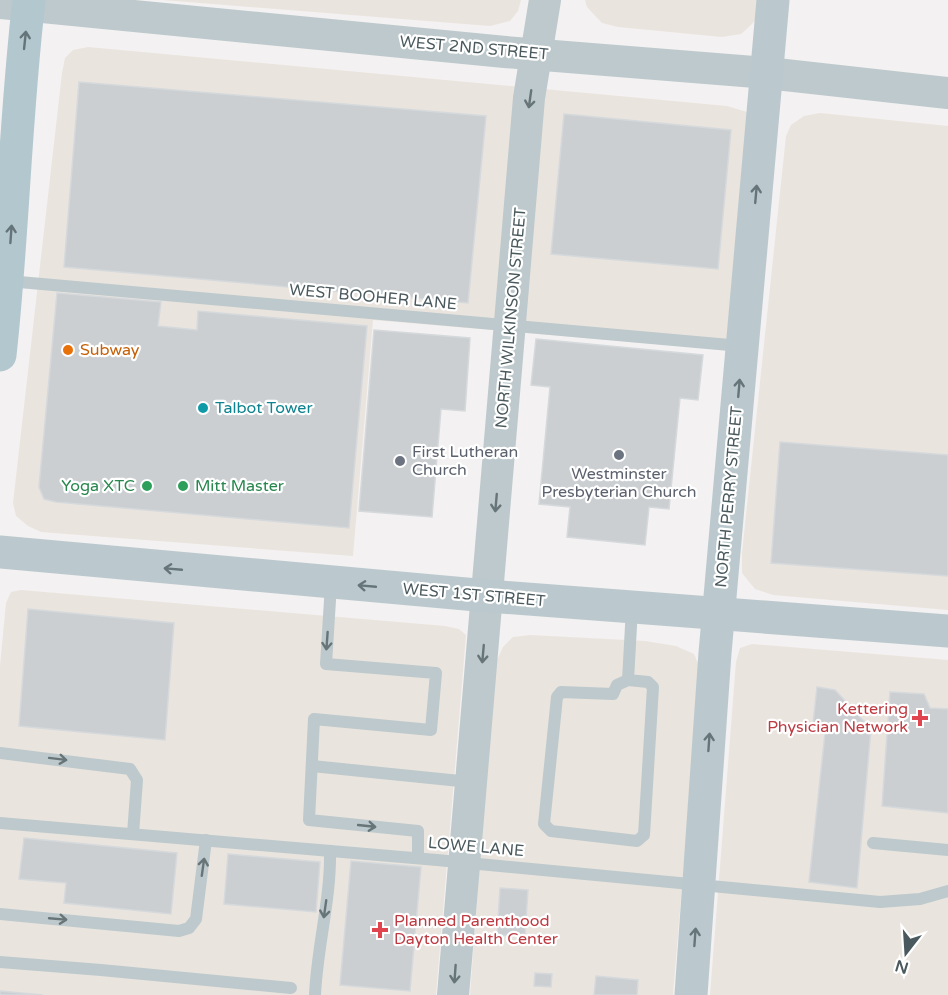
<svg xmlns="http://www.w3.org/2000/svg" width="948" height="995" viewBox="0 0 948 995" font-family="'Varela Round',sans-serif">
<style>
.commercial{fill:#eae4de}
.building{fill:#cbcfd2;stroke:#d5d9dc;stroke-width:1.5}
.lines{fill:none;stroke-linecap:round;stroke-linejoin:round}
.service{stroke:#bdc9cc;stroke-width:12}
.tertiary{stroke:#bdc9cc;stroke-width:32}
.secondary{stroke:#bbc9ce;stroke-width:33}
.primary{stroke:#b2c7ce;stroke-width:33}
.oneway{stroke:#647479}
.oneway2{stroke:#677579}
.oneway3{stroke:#667579}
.food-dot{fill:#e8710a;stroke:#fff;stroke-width:2}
.culture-dot{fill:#0f9aa8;stroke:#fff;stroke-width:2}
.worship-dot{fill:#6b7280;stroke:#fff;stroke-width:2}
.leisure-dot{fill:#2e9e5b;stroke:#fff;stroke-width:2}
.health-dot{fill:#e0444e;stroke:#fff;stroke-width:2}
.labels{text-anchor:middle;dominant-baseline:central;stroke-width:4.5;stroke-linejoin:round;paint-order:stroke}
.street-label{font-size:16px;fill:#4a595d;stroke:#fff}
.food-label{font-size:16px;fill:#c56008;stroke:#fff;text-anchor:start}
.culture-label{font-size:16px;fill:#0d838f;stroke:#fff;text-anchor:start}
.worship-label{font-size:16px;fill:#5b616d;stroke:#fff;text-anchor:start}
.leisure-label{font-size:16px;fill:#27864d;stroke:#fff;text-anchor:end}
.health-label{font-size:16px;fill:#be3a42;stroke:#fff;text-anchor:end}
</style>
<rect width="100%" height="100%" fill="#f3f1f1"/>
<g class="commercial">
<polygon points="163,0 521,0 518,11 510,21 490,26"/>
<polygon points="585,0 763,0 761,12 752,24 741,34 722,37 618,27 602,23 587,7"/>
<polygon points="88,47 727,106 747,112 728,350 373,320 353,556 41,532 28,526 16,516 13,503 62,73 65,58 73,50"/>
<polygon points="820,113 948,126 948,610 773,595 755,589 742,573 742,553 786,136 791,125 804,116"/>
<polygon points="21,590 445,626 459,629 466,635 436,995 0,995 0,666 6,603 11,592"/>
<polygon points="530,635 645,641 676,646 694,654 700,668 673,995 470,995 494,667 503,647 513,637"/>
<polygon points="752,644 948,660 948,995 710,995 736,662 740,648"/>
</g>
<g class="building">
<polygon points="79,82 486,116 468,303 64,267"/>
<polygon points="564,114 731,130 718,269 551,254"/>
<polygon points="57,293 161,302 158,326 197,330 198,311 367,326 349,528 56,502 44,499 39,487"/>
<polygon points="374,330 470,338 465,411 441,409 432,517 359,511"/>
<polygon points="536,339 703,355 698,400 680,398 669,509 649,507 645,545 567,537 570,507 539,504 550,387 531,385"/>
<polygon points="780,442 948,455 948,576 771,563"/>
<polygon points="28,609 174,623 165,740 19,726"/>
<polygon points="817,687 835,690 871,729 857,888 809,882 825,733 812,732"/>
<polygon points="890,692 924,694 930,708 948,709 948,813 882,806"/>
<polygon points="24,838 177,853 171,914 64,903 66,883 19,879"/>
<polygon points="228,854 320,862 316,912 224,904"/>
<polygon points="351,861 421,867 410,991 340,985"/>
<polygon points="500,888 528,890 525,936 497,935"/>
<polygon points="535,973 552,974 551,987 534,986"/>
<polygon points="596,976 638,980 637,995 594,995"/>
<polygon points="0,991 43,995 0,995"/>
</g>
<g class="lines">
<g class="service">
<polyline points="8,281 741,346"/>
<polyline points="331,584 326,664 436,673 431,730 314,719 309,820 418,831 418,858"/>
<polyline points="628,680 617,685 613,694 561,692 557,697 544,824 551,831 637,841 644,835 653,687 648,682 628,680 632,608"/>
<polyline points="0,753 130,769 137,780 133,834"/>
<polyline points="312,766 470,782"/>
<polyline points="0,823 437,860 880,902 920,899 948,891"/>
<polyline points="873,843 948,850"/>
<polyline points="0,914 179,931 189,928 196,919 206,840"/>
<polyline points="0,962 101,970 291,988"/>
<path d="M315,995C317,947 331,899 330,851"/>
</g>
<g class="tertiary">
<polyline points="0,3 505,52 767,73 948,93"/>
<polyline points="453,995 529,98 545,0"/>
</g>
<g class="secondary">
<polyline points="0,552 488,596 948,631"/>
<polyline points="691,995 715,653 773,0"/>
</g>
<path class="primary" d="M0,355C13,237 15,118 29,0"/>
</g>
<defs><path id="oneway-shaft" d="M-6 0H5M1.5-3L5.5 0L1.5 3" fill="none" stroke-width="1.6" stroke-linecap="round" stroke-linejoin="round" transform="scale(1.5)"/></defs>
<g class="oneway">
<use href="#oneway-shaft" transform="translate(25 40) rotate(-84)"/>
<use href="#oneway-shaft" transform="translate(11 234) rotate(-86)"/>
</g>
<g class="oneway2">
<use href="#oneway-shaft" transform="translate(530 99) rotate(98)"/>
<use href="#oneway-shaft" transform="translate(496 503) rotate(95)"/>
<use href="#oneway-shaft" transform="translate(327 641) rotate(94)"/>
<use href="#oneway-shaft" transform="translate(483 654) rotate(95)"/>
<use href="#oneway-shaft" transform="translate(58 759) rotate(7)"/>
<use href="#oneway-shaft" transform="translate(367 826) rotate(6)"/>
<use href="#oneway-shaft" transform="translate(203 867) rotate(-82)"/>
<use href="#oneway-shaft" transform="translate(325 909) rotate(98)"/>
<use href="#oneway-shaft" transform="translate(58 919) rotate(5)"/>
<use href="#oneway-shaft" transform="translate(455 974) rotate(94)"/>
</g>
<g class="oneway3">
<use href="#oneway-shaft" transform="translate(756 194) rotate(-85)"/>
<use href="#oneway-shaft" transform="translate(739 388) rotate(-85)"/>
<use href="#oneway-shaft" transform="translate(173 569) rotate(-175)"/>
<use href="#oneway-shaft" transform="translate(367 586) rotate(-175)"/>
<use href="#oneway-shaft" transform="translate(709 742) rotate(-86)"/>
<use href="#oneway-shaft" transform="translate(695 937) rotate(-86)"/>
</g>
<circle class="food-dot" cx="68" cy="350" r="6"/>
<circle class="culture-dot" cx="203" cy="408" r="6"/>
<g class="worship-dot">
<circle cx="619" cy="455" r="6"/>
<circle cx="400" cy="461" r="6"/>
</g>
<g class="leisure-dot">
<circle cx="147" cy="486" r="6"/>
<circle cx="183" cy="486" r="6"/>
</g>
<g class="health-dot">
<path d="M917 709h6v6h6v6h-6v6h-6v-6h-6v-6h6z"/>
<path d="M377 921h6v6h6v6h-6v6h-6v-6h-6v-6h6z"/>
</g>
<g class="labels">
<g class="street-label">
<text transform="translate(474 48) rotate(5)">WEST 2ND STREET</text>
<text transform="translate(373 297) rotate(5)">WEST BOOHER LANE</text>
<text transform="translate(511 318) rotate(-85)">NORTH WILKINSON STREET</text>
<text transform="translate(729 497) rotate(-85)">NORTH PERRY STREET</text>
<text transform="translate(474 595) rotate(5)">WEST 1ST STREET</text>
<text transform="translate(476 847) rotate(5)">LOWE LANE</text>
</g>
<g class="food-label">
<text x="80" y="350">Subway</text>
</g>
<g class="culture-label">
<text x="215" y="408">Talbot Tower</text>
</g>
<g class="worship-label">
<text x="412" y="452">First Lutheran<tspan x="412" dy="18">Church</tspan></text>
<text x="619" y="474" text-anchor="middle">Westminster<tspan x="619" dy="18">Presbyterian Church</tspan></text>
</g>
<g class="leisure-label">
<text x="135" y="486">Yoga XTC</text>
<text x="195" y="486" text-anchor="start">Mitt Master</text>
</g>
<g class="health-label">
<text x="908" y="709">Kettering<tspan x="908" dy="18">Physician Network</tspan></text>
<text x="394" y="921" text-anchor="start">Planned Parenthood<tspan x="394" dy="18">Dayton Health Center</tspan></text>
</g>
</g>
<g transform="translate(906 953) rotate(197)" stroke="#ffffff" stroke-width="4.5" paint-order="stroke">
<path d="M0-4.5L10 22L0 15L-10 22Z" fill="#4a595d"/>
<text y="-9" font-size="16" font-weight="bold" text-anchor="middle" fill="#4a595d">N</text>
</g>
</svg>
